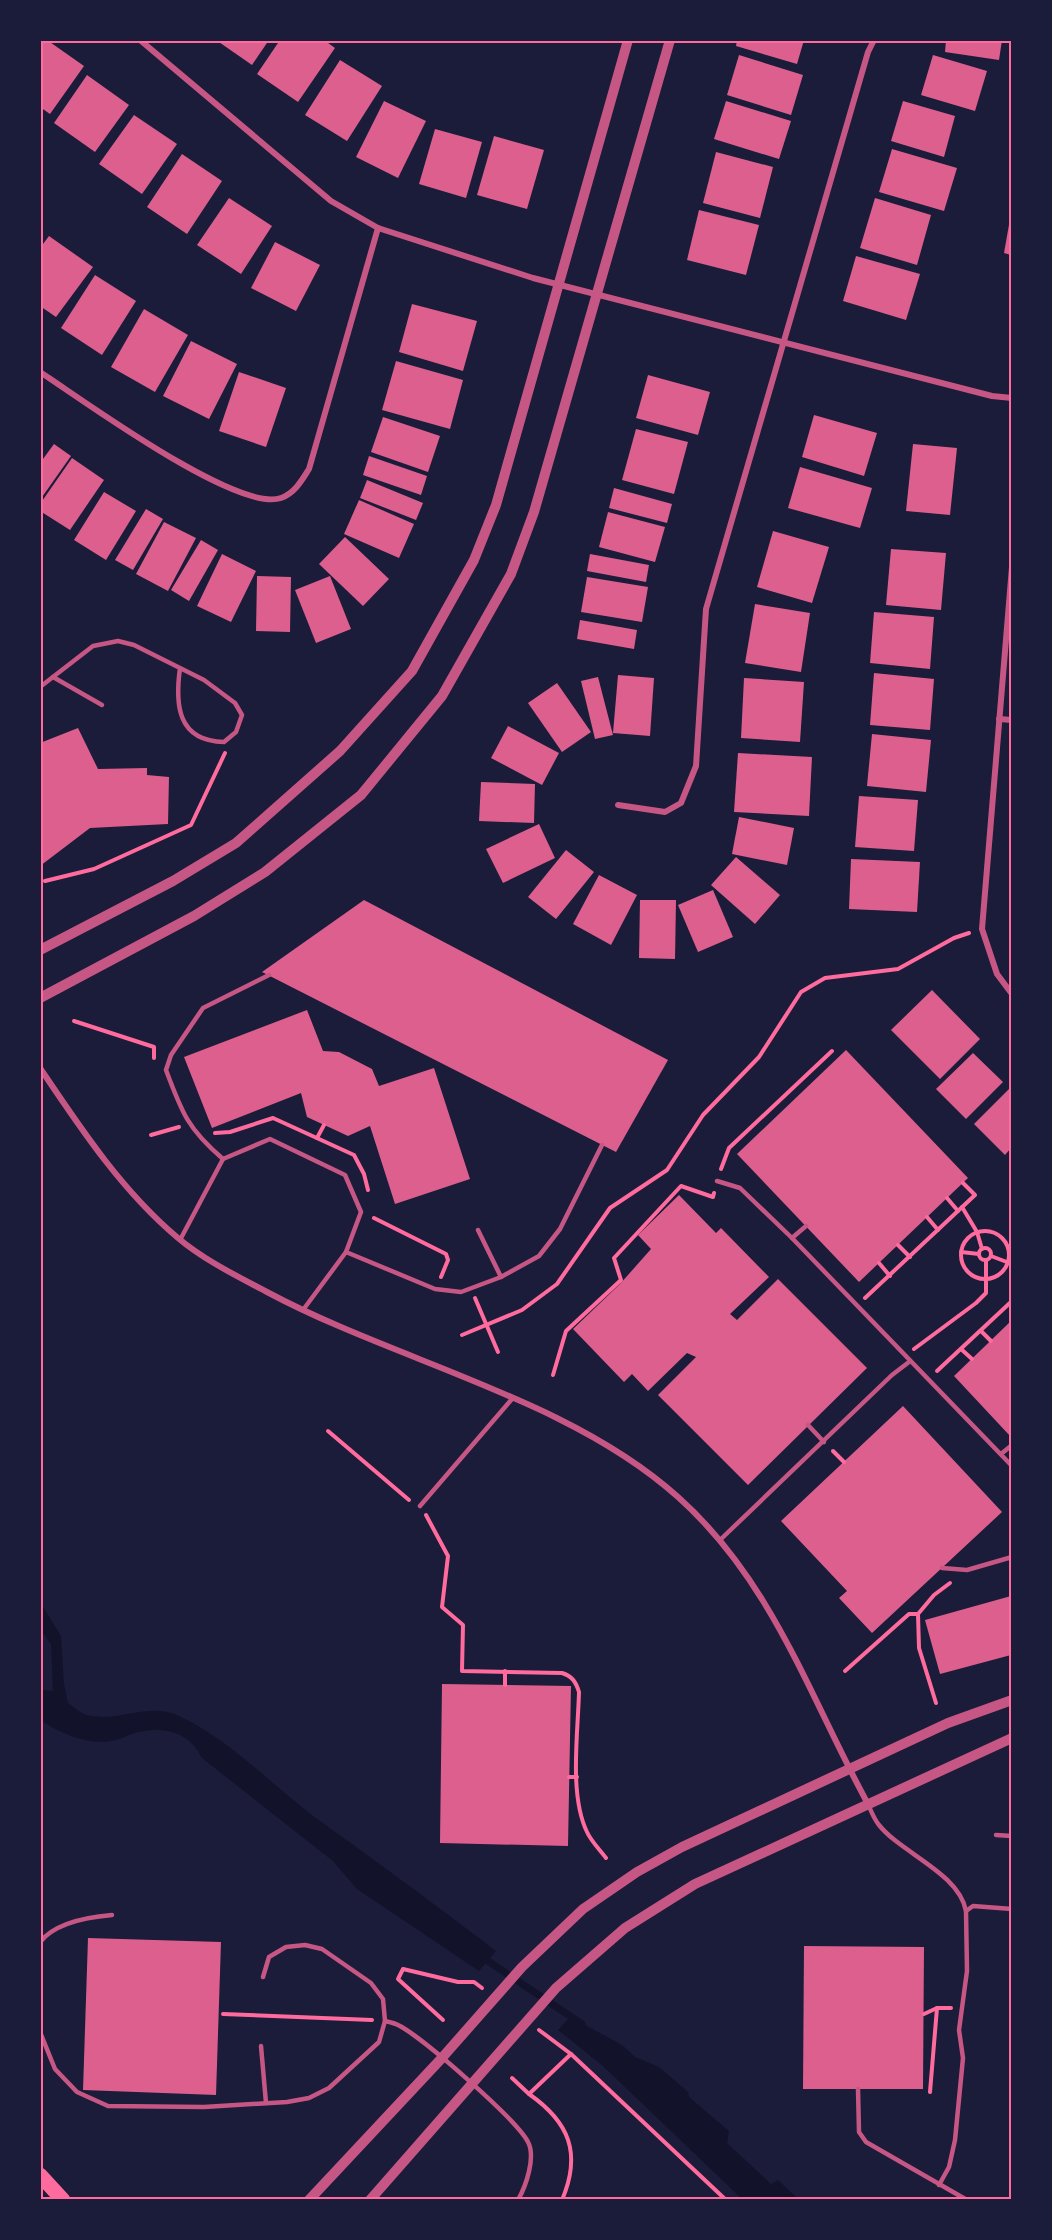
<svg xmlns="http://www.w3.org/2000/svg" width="1052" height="2240" viewBox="0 0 1052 2240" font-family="Arial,sans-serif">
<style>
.water{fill:#12122b}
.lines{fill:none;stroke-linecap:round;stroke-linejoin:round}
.stream{stroke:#12122b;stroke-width:7}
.building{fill:#dd5f8e}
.path{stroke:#ff6b9d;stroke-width:4}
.service{stroke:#c65784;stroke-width:4.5}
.minor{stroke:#c65784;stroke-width:6}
.tertiary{stroke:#c65784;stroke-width:10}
.primary{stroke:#ff6b9d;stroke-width:15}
.neatline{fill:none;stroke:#ff6b9d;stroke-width:2}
</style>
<rect width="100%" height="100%" fill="#1b1b3a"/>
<g class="water">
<path d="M40,1602L61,1636L64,1684L68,1703C74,1707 81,1714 87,1715C117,1723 148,1702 177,1715C232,1740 275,1789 324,1824C382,1865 439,1908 496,1951L479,1971L357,1889L333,1861L202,1758C190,1733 166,1726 139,1732C127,1735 115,1742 103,1742C80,1742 60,1732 41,1721V1690L53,1691L51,1644L41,1631Z"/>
<polygon points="570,2017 622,2045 635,2057 659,2067 688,2092 689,2097 729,2131 727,2143 771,2184 778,2180 798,2199 742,2199 603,2066 558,2030"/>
</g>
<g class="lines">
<polyline class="stream" points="482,1957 582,2024"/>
</g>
<g class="building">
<polygon points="40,40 47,40 84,66 50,114 40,107"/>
<polygon points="216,40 269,40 252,65"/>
<polygon points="280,40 324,40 335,48 298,102 257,74"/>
<polygon points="737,40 804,40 797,64 736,46"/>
<polygon points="946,40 1002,40 999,60 945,52"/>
<polygon points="739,55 803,75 791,115 727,95"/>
<polygon points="933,55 987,71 975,111 921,95"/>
<polygon points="340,60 382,86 347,141 305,115"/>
<polygon points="87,75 129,105 95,152 54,123"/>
<polygon points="384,101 426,121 398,178 356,157"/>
<polygon points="726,101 791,121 779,159 714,139"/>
<polygon points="903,101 955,116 944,157 891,141"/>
<polygon points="134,115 177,144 142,194 99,164"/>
<polygon points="435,129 482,142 466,198 419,184"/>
<polygon points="494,136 544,150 527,209 477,195"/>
<polygon points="892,149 957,168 944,211 879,192"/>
<polygon points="716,152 773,167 760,218 703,203"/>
<polygon points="182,154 222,181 187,234 147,207"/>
<polygon points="229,198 272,226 241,274 197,245"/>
<polygon points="875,198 931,215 917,265 860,248"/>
<polygon points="699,210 759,225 746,275 687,260"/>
<polygon points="1010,219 1011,219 1011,255 1004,253"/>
<polygon points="49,236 93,267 56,317 40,306 40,248"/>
<polygon points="275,242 320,265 296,311 251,288"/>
<polygon points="856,256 920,274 906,320 843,301"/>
<polygon points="95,275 136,301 102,355 61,328"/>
<polygon points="412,304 477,321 463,371 399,352"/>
<polygon points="144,309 188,335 155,392 111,367"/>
<polygon points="191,341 237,364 209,419 163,396"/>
<polygon points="396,361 463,380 450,429 382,410"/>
<polygon points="239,372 286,388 266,447 219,431"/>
<polygon points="648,375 710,392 698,435 636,418"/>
<polygon points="814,415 877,433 864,476 802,457"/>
<polygon points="383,417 440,436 428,472 371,452"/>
<polygon points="636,429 688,442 674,494 622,480"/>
<polygon points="54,444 71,456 40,500 40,463"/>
<polygon points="913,444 957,448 950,515 906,511"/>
<polygon points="369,456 427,476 421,495 363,475"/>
<polygon points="72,458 104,480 70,530 40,511 40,504"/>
<polygon points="800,467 872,488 860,528 788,508"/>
<polygon points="367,480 423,503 416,520 360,498"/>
<polygon points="614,488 672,504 667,523 609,508"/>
<polygon points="104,492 136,511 106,560 74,540"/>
<polygon points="359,500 414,524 399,558 344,534"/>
<polygon points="146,509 163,519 133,570 115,560"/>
<polygon points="608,512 665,527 655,562 599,547"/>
<polygon points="164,522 196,538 168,591 136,574"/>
<polygon points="773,531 829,547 812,603 757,587"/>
<polygon points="345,537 389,579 363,606 319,564"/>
<polygon points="201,540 218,550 189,601 171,590"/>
<polygon points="891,549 946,553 941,610 886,605"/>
<polygon points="222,554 256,571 231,622 197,606"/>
<polygon points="590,554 649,565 646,582 587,571"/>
<polygon points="257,576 291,577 290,632 256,631"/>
<polygon points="330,576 351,629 316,643 295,590"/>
<polygon points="587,577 648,587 642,622 581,612"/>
<polygon points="755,604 810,613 801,672 745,663"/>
<polygon points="874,612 934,617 930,669 870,663"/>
<polygon points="580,620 637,630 634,649 577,639"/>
<polygon points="874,673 934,679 930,730 870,725"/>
<polygon points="618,675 654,678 650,736 613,733"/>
<polygon points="598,677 613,735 595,739 581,681"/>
<polygon points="744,678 804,682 800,742 741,738"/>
<polygon points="557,683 591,732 562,752 528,703"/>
<polygon points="508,726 559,753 542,785 491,758"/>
<polygon points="78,728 98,769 147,768 147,775 169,777 168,824 90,828 40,866 40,743"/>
<polygon points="872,734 931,740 926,792 867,786"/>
<polygon points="738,753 812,757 809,816 734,812"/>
<polygon points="481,782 535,784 534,823 479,821"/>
<polygon points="859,796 918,800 914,851 855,847"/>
<polygon points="739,817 794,828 787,865 732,854"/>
<polygon points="539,824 555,858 503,883 486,849"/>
<polygon points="566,850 594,872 556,919 528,897"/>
<polygon points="736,857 780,895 755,924 711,885"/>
<polygon points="851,859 920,862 917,912 849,909"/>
<polygon points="599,875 637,895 611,945 573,924"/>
<polygon points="713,890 733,937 698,952 678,905"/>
<polygon points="364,900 668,1060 616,1152 262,972"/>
<polygon points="640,900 676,900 675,959 639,958"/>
<polygon points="932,990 980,1039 940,1079 891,1030"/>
<polygon points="307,1010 323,1051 339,1052 372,1069 379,1086 434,1068 470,1179 395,1204 370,1126 348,1136 307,1117 301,1093 212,1128 184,1057"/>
<polygon points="846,1050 968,1178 859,1282 737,1154"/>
<polygon points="973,1053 1003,1082 966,1119 936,1089"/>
<polygon points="1011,1087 1011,1148 1005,1155 974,1124"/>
<polygon points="679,1195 716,1233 721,1228 769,1277 730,1314 737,1320 778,1279 867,1368 748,1485 658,1395 696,1357 687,1353 648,1391 632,1374 624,1382 573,1329 620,1284 651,1249 638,1235"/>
<polygon points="1011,1321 1011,1437 954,1376"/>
<polygon points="903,1406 1002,1512 872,1633 839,1598 847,1591 781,1521"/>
<polygon points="1011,1596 1011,1655 940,1674 925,1620"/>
<polygon points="442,1684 571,1686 568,1846 440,1843"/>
<polygon points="88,1938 221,1942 216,2095 83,2090"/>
<polygon points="804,1946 924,1947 923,2089 803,2089"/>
</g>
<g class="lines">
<g class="path">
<polyline points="45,881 94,869 191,825 225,753"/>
<polyline points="74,1021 154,1047 154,1058"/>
<polyline points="215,1133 230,1132 273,1118 354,1155 364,1174 368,1190"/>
<polyline points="151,1135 179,1127"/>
<polyline points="317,1138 324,1125"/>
<polyline points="721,1169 729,1148 832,1051"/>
<polyline points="947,1198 958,1211"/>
<polyline points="962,1207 977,1232 982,1249"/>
<polyline points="927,1217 938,1230"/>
<polyline points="374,1218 446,1254 448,1260 441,1277"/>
<circle cx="985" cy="1255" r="24"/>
<polyline points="898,1245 910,1257"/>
<circle cx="985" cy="1254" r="6"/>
<polyline points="961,1252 979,1254"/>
<polyline points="991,1256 1012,1264"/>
<polyline points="879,1263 890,1276"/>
<polyline points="475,1298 498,1352"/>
<polyline points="865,1298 975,1195 963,1183"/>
<polyline points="981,1331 991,1341"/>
<polyline points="462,1335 522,1310 557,1284 610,1208 667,1170 703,1115 759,1057 801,992 825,978 898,969 954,938 969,933"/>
<polyline points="914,1349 976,1303 986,1293 986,1260"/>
<polyline points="961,1349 972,1359"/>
<polyline points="937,1371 1012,1301"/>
<polyline points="553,1375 566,1331 621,1280 614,1258 681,1186 713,1197 714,1193"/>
<polyline points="328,1431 409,1500"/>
<polyline points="833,1451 844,1462"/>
<path d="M426,1515L448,1556L442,1607L463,1625L462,1671L562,1673C572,1676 576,1682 579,1692C578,1733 569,1795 587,1832C591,1841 600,1850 606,1858"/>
<polyline points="918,1614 919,1648 936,1703"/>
<polyline points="505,1671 505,1685"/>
<polyline points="845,1671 909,1614 918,1614 934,1595 950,1583"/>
<polyline points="569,1777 577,1777"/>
<polyline points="223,2014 372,2020"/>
<polyline points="924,2014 937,2008 951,2008"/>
<polyline points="443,2020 398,1979 403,1969 458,1982 474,1982 482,1988"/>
<polyline points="539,2030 571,2054 726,2200"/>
<polyline points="512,2078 529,2094 571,2054"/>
<polyline points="930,2092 937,2008"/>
<path d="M529,2094C569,2122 582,2153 562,2200"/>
</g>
<g class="service">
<polyline points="53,677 102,705"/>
<path d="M40,687L93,646L118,641L134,645L204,680L235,703L242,715L236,732L224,742C177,741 175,704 180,668"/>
<path d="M223,1159C188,1129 182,1113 166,1070L171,1055L203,1008L269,975"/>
<polyline points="717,1181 740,1188 792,1238 1012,1466"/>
<polyline points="478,1230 501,1277"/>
<polyline points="792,1238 806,1226"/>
<polyline points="180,1240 223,1159 270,1139 345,1175 361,1212 346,1252 303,1310"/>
<polyline points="346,1252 435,1289 461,1292 501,1277 539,1256 560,1229 602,1145"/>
<polyline points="808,1425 824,1442"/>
<polyline points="1001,1454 1012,1445"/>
<polyline points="420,1506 512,1399"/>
<polyline points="720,1540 892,1375 909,1362"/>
<polyline points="942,1568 967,1570 1012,1557"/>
<path d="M868,1804C871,1811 874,1819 879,1825C901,1853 959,1873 966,1911L967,1971L959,2030L963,2058L955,2140L949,2167L939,2185"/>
<polyline points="996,1835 1012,1836"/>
<polyline points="966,1911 973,1906 1012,1909"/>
<path d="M40,1942C56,1922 88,1917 112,1915"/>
<path d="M385,2021C389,2022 394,2023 398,2025C421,2036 517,2120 528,2142C536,2157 526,2186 518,2200"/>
<polyline points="40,2032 55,2069 77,2092 108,2106 204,2107 287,2102 309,2098 329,2088 379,2042 385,2021 383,1999 371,1983 322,1949 305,1945 286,1947 269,1957 263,1977"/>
<polyline points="261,2046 266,2103"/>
<polyline points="858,2089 859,2132 866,2142 967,2200"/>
</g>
<g class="minor">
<polyline points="140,40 331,201 378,228 533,278 992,396 1012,398"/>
<path d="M40,372C83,400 237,513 281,498C295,493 302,480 309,469L378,228"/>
<polyline points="1012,567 982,929 997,974 1012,994"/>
<polyline points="999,719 1012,720"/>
<polyline points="618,805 665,812 681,803 696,766 706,609 868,52 874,40"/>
<path d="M40,1068C81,1129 122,1191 178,1238C204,1260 237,1276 267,1292C398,1362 568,1398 678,1497C773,1582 809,1696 868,1804"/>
</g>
<g class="tertiary">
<polyline points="40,950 173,881 236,843 340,751 412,671 474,560 496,505 628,40"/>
<polyline points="40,998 194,916 265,872 361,795 442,696 511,574 534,512 670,40"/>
<polyline points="309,2200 441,2059 522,1967 583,1909 637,1872 682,1847 948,1723 1012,1700"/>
<polyline points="370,2200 556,1988 625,1928 695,1884 1012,1738"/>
</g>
<polyline class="primary" points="40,2175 63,2200"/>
</g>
<rect width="1052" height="2240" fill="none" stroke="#1b1b3a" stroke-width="84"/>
<rect x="42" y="42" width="968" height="2156" class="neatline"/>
</svg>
